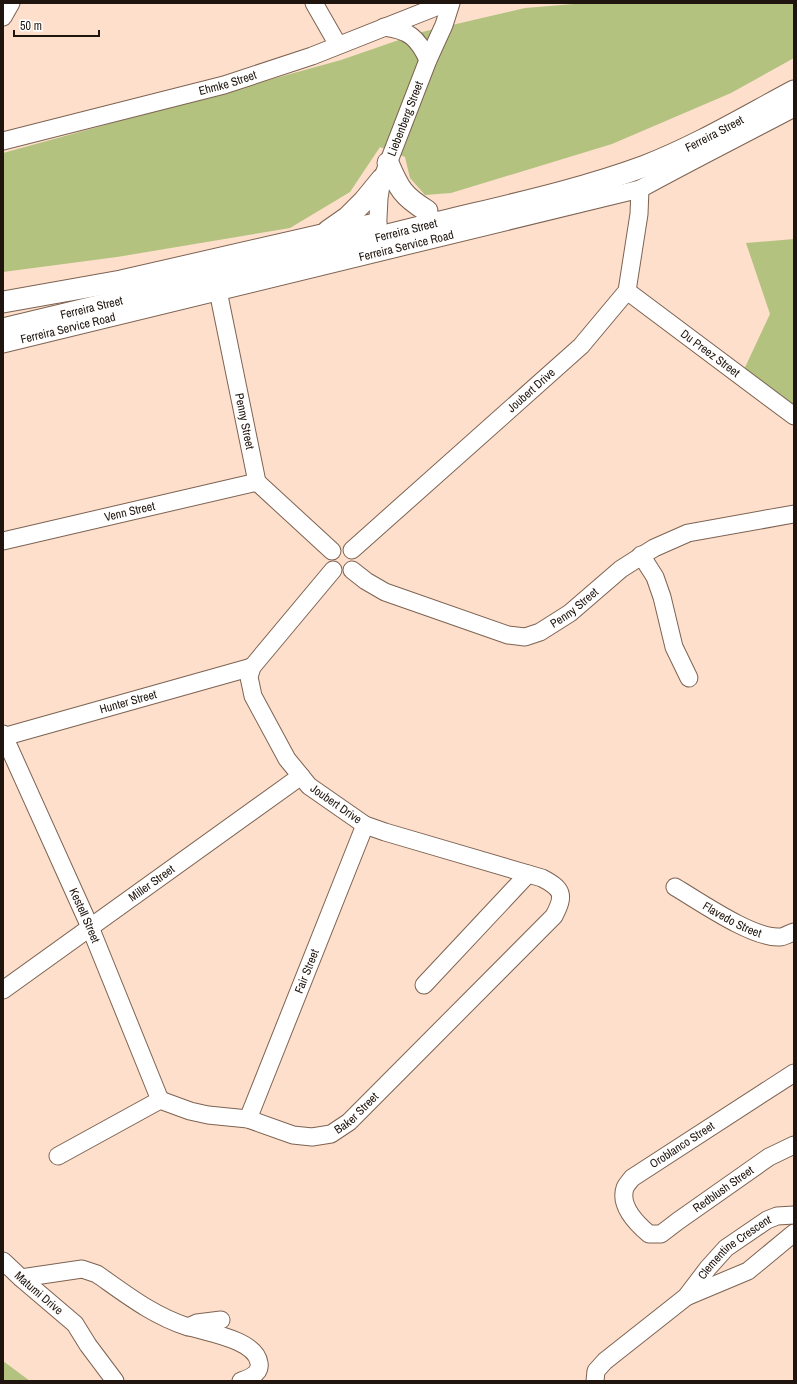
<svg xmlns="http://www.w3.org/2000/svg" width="797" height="1384" viewBox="0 0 797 1384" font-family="'Archivo Narrow',sans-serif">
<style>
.green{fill:#b3c27f}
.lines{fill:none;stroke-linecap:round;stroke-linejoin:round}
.minor-casing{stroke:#7d6352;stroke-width:19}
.major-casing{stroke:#7d6352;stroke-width:23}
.minor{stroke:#fff;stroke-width:17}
.major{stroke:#fff;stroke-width:21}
.labels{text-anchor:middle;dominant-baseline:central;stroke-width:3.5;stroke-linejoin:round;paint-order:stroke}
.street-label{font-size:12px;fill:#1f150e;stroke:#fff}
</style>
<rect width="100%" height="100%" fill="#fddfcc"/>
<g class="green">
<polygon points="586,3 794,3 794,58 731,93 612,144 451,193 425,195 410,178 405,157 380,147 350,192 290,228 117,257 3,272 3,153 341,60 422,32 525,8"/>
<polygon points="794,239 794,416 741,376 770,314 746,243"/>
<polygon points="3,1361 30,1381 3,1381"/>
</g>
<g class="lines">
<defs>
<g id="minor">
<polyline points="314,3 338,45"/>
<polyline points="3,17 11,3"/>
<path d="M384,27C409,30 418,38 428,60"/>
<path id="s1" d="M3,141L224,85L312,56L446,3"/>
<path id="s2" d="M377,238L379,198L382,179L428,60L444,25L451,3"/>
<path id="s3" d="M216,281L257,482L332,551"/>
<path id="s4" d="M627,291L794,416"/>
<path id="s5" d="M3,344L640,189C691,161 743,135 794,108"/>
<path id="s6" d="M3,541L257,482"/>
<path id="s7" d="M352,550L581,346L627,291L639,214L640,189"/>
<polyline points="641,555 655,577 662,597 674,647 689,678"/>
<path id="s8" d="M352,570L366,581L385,592L508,635L525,637L540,632L570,613L621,569L654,548L688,533L794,514"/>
<path id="s9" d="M3,734L90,927L160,1100"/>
<path id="s10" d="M3,737L252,667"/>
<path id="s11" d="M675,887C699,901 753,939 780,937C784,937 790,933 794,932"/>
<polyline points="424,985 528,874"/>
<path id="s12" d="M3,990L301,776"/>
<path id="s13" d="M794,1073L632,1178C630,1181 626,1185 625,1188C619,1206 636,1223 649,1234H661L678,1221L769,1157L794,1145"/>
<path id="s14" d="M248,1119L365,825"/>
<path id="s15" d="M58,1156L160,1100L190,1111L208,1115L248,1119L293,1135L312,1137L331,1134L349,1122L554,916C565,895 563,889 542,878L385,832L365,825L309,786L287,759L253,696L249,677L252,667L333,570"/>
<path id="s16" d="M3,1261L21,1278L75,1324L88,1345L115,1381"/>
<path d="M21,1278L82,1269L97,1274C127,1295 152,1315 188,1327L197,1323L221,1320"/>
<polyline points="686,1297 748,1271 794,1233"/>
<path d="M190,1327C209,1333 256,1340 259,1363C261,1373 250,1378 241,1381"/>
<path id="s17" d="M595,1381L596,1371L605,1361L686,1297L708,1268L726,1248L767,1220L777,1216L794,1215"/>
</g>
<g id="major">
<path d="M388,163C399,189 403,196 427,211"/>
<polyline points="328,231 348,217 364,201 382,179"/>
<polyline points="3,302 121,281 322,235 376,224"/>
<path id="s18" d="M3,329C141,296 278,263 416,228C491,209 572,193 645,166C697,146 745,117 794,91"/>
</g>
</defs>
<use href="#minor" class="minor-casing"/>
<use href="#major" class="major-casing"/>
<use href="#minor" class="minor"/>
<use href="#major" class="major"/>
</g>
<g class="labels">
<g class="street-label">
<text stroke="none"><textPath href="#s1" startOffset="232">Ehmke Street</textPath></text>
<text stroke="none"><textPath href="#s2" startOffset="124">Liebenberg Street</textPath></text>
<text stroke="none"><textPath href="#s18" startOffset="739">Ferreira Street</textPath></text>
<text stroke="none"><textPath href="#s18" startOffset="415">Ferreira Street</textPath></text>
<text stroke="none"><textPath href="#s5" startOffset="415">Ferreira Service Road</textPath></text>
<text stroke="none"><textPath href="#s18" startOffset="91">Ferreira Street</textPath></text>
<text stroke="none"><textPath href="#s5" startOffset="67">Ferreira Service Road</textPath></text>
<text stroke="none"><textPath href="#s4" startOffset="104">Du Preez Street</textPath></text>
<text stroke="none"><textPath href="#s7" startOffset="240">Joubert Drive</textPath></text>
<text stroke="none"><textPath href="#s3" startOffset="143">Penny Street</textPath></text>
<text stroke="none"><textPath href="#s6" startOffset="130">Venn Street</textPath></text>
<text stroke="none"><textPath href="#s8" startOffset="245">Penny Street</textPath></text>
<text stroke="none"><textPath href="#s10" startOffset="130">Hunter Street</textPath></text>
<text transform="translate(336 804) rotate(35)">Joubert Drive</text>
<text stroke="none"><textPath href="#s12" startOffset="183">Miller Street</textPath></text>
<text stroke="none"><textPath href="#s9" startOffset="199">Kestell Street</textPath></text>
<text stroke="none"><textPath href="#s11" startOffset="66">Flavedo Street</textPath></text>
<text stroke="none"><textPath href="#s14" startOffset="159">Fair Street</textPath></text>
<text stroke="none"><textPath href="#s15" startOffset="326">Baker Street</textPath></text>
<text transform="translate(682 1145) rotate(-33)">Oroblanco Street</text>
<text stroke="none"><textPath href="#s13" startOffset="349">Redblush Street</textPath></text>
<text stroke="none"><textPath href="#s17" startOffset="197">Clementine Crescent</textPath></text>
<text stroke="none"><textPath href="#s16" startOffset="48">Matumi Drive</textPath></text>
</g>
</g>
<rect width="797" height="1384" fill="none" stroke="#1f150e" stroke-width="8"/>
<path d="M14 30v6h85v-6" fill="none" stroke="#1f150e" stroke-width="2"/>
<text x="20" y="30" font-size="12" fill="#1f150e" stroke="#ffffff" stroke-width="3" paint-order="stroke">50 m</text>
</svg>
